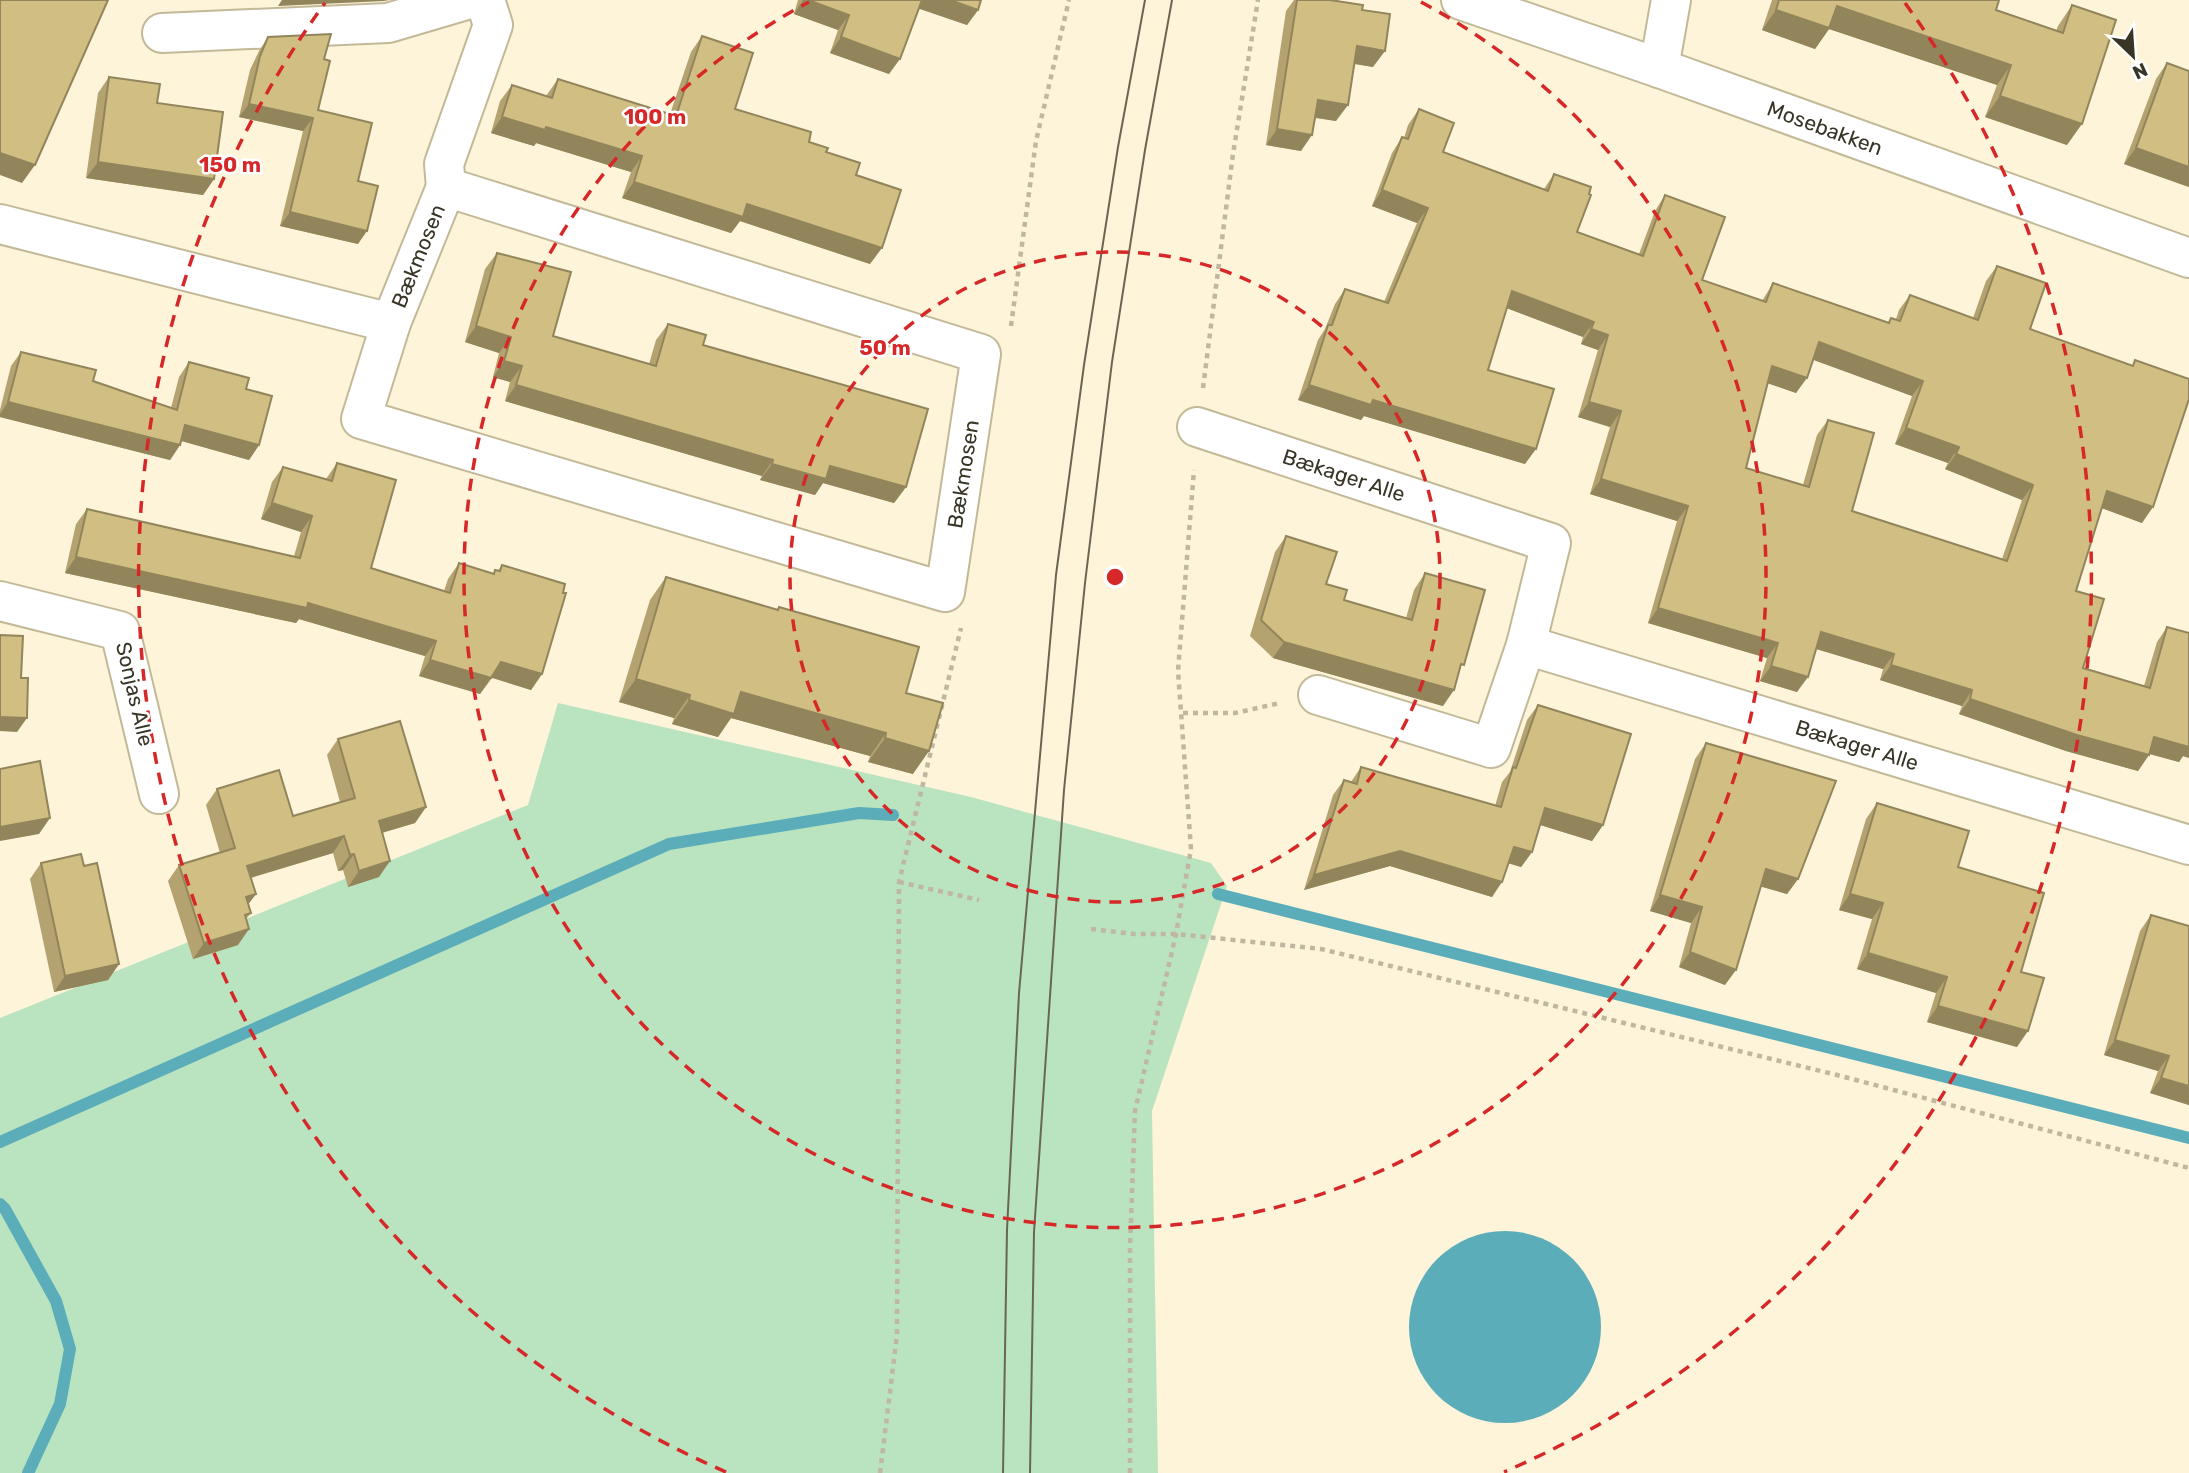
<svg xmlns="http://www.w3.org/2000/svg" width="2189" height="1473" viewBox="0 0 2189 1473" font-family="Rubik,sans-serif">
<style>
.green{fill:#bae3bf}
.water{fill:#5cadba}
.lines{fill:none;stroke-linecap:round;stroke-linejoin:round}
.stream{stroke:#5cadba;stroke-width:12}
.minor-casing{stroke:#c3b998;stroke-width:42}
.path{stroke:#bfb7a0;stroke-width:4.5;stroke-dasharray:5 5;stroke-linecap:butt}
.minor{stroke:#fff;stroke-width:38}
.tram{stroke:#6b6654;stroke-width:2}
.wall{fill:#b4a370;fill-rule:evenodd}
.shaded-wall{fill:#92855b}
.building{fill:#d1be82;stroke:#92855b;stroke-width:2;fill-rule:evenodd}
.ring{fill:none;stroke:#d62828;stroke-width:3.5;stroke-dasharray:12 9}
.labels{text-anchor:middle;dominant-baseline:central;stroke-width:5;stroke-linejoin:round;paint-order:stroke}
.street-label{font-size:21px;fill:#383426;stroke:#fff}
.centre{fill:#d62828;stroke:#fff;stroke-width:3.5}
.ring-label{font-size:21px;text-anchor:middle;font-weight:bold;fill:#d62828;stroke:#fff;stroke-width:5;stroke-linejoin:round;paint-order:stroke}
</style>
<rect width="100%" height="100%" fill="#fdf4d9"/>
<polygon class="green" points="558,703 971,797 1211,863 1227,886 1152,1111 1158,1473 0,1473 0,1018 528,805"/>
<circle class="water" cx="1505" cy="1327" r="96"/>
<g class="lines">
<g class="stream">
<polyline points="1218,894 2189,1138"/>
<polyline points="0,1142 669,844 859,813 893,815"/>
<polyline points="0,1204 5,1209 56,1301 70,1349 60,1404 28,1473"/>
</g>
<defs>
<g id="minor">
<polyline points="1461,0 1659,68 2189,258"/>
<polyline points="162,33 388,23 466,0"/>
<polyline points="1659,68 1671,0"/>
<polygon points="446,187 981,354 945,592 361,419 391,323"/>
<polyline points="446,187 444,164 493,25 485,0"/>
<polyline points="0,224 391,323"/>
<polyline points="1197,427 1551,543 1526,645 1491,748 1318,695"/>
<polyline points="0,601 120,631 159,794"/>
<polyline points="1526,645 2189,845"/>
</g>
</defs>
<use href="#minor" class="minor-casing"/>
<g class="path">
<polyline points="1011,326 1036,141 1069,0"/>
<polyline points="1203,388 1233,154 1258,0"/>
<polyline points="1183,713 1235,713 1280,703"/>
<polyline points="899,882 979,900"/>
<polyline points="1091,929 1134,934 1176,934 1321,949 1837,1075 2189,1168"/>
<polyline points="880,1473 897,1335 899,882 961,628"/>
<polyline points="1130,1473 1130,1247 1135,1111 1176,934 1191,849 1178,671 1194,470"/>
</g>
<use href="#minor" class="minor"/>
<g class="tram">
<polyline points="1003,1473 1007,1230 1019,993 1056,575 1084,365 1118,147 1145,0"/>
<polyline points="1030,1473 1034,1232 1064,790 1085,583 1112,362 1145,150 1172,0"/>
</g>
</g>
<g class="wall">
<polygon points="798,0 981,0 978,10 967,25 918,8 889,74 830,53 838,30 794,14"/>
<polygon points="1294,0 1330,0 1362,10 1373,67 1354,64 1336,121 1315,118 1301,151 1266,145 1286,11"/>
<polygon points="1772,0 1999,0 1996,10 2056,31 2058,26 2072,5 2067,145 1985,117 1997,85 1829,29 1815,49 1762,30"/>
<polygon points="702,36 735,109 809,142 826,152 856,175 870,264 740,221 731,233 622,198 631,172 536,143 534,146 491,133 500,101 512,85 546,96 558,79 670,114 691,52"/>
<polygon points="268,37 324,59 318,110 358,181 358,244 280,226 303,131 239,117 250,70 259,51"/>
<polygon points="2167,63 2189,187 2124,164 2156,79"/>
<polygon points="109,77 157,103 214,179 203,195 86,178 98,93"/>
<path d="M1419,109L1443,152L1544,189L1554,174L1577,232L1639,254L1655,211L1665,195L1702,280L1762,301L1773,283L1888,322L1891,318L1896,319L1899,310L1910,295L1973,318L1986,281L1997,266L2030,329L2132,366L2135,360L2142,523L2102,508L2076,591L2083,668L2144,686L2157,642L2167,627L2189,633V758L2183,756L2179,762L2149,754L2138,771L2066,751L1959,714L1962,706L1880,680L1883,669L1816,649L1797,692L1760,681L1767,658L1648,623L1677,521L1590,494L1610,427L1578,417L1598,350L1581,344L1583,337L1507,308L1488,370L1525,464L1364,416L1361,420L1298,400L1318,340L1325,329L1335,304L1345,289L1384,302L1417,223L1372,206L1392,153L1402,137L1404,138L1408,125ZM1813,359L1912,396L1895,444L1948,463L1945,469L2022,500L2002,559L1852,511L1828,420L1817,435L1803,485L1746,468L1768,383L1796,393Z"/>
<polygon points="497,253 553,336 649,364 656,340 668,324 703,345 906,487 894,503 823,483 815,495 760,480 762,476 505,401 510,382 493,377 499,353 465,342 485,269"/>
<polygon points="21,352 93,381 171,408 179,377 189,362 246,389 259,445 249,460 181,441 180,445 170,460 0,417 0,410 11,366"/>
<polygon points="337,463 371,568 444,591 448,579 459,563 493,574 495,570 498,571 502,565 542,674 531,690 492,678 480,694 419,676 425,656 299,619 296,623 65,573 76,524 87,509 294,556 301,532 261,519 272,482 283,467 326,479"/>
<polygon points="1286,536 1326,584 1344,600 1406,618 1414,590 1425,573 1459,672 1443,706 1273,658 1250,636 1275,552"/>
<polygon points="666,577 777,609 779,607 906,693 913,774 868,762 870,756 731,718 718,737 672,724 674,718 619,702 650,600"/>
<polygon points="1538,705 1603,825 1592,841 1540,825 1532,852 1521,867 1509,863 1492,897 1390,866 1304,890 1333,795 1344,780 1351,782 1361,767 1495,806 1502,782 1510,772 1527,720"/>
<polygon points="338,739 426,807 415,823 382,833 379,877 348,887 343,870 338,871 333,853 251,878 256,894 248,904 251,913 246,919 238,945 193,959 168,881 179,865 220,853 206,805 217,789 293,816 340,802 327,755"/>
<polygon points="1706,743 1798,879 1787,894 1761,886 1725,985 1679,967 1691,923 1650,911 1695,759"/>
<polygon points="1877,803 1958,867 2021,972 2017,1047 1927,1022 1936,993 1857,969 1872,919 1839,910 1866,819"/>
<polygon points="41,863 119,964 108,980 54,992 30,879"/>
<polygon points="2151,915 2189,926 2189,1105 2150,1093 2158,1071 2104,1055 2140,931"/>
</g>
<g class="shaded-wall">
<polygon points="282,0 389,0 384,1 278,6"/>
<polygon points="803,0 808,0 849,15 838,30 794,14"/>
<polygon points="919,0 950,0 978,10 967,25 914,7"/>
<polygon points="1837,6 2011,65 1997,85 1829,29 1815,49 1762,30 1776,10"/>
<polygon points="841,37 900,59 889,74 830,53"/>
<polygon points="1357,46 1385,51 1373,67 1345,62"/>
<polygon points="2000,96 2082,124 2067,145 1985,117"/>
<polygon points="1318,100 1348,105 1336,121 1306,116"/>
<polygon points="249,104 313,118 303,131 239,117"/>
<polygon points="502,117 546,127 642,156 631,172 536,143 534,146 491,133"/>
<polygon points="1277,129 1312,135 1301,151 1266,145"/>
<polygon points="2136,148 2189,167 2189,187 2124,164"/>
<polygon points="0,153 35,165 22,183 0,175"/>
<polygon points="98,162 214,179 203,195 86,178"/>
<polygon points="634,182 747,204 882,248 870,264 740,221 731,233 622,198"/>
<polygon points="1382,190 1428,208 1417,223 1372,206"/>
<polygon points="290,212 367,231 358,244 280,226"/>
<polygon points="1512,291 1594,322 1583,337 1501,306"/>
<polygon points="476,326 511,337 499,353 465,342"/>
<polygon points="1591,329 1608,335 1598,350 1581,344"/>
<polygon points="1819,342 1923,381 1912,396 1808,358"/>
<polygon points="504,361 522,366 510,382 493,377"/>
<polygon points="1772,366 1807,378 1796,393 1761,381"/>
<polygon points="516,385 773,460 762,476 505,401"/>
<polygon points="1309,385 1373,400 1536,449 1525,464 1364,416 1361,420 1298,400"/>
<polygon points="8,402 180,445 170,460 0,417 0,414"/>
<polygon points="1589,402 1621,411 1610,427 1578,417"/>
<polygon points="185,425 259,445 249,460 175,439"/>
<polygon points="1906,428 1959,447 1948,463 1895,444"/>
<polygon points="1956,454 2033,485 2022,500 1945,469"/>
<polygon points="772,464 830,466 906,487 894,503 823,483 815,495 760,480"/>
<polygon points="1601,479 1688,506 1677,521 1590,494"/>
<polygon points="2107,491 2153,507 2142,523 2096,506"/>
<polygon points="272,503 312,516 301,532 261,519"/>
<polygon points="76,557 308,603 436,641 425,656 299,619 296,623 65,573"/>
<polygon points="1658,608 1778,643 1767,658 1648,623"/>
<polygon points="1821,632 1894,654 1883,669 1810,647"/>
<polygon points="1284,642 1454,690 1443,706 1273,658"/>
<polygon points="430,660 491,678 480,694 419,676"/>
<polygon points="501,662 542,674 531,690 490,677"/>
<polygon points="1891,665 1972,690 1962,706 1880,680"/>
<polygon points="1771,666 1808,677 1797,692 1760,681"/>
<polygon points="636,679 690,695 674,718 619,702"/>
<polygon points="741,692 886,733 870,756 731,718 718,737 672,724 689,700"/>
<polygon points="1970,699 2149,755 2138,771 2066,751 1959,714"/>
<polygon points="0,717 27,718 17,732 0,731"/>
<polygon points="2154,737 2189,744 2189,758 2183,756 2179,762 2143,752"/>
<polygon points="885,738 929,751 913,774 868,762"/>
<polygon points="426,807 415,823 367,837 379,821"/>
<polygon points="1545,808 1603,825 1592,841 1534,823"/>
<polygon points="50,818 39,834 0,841 0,827"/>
<polygon points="344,836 333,853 236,882 247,866"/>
<polygon points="1514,847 1532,852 1521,867 1504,862"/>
<polygon points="1400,851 1502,882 1492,897 1390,866 1304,890 1314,875"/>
<polygon points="354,854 343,870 338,871 350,855"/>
<polygon points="390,861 379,877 348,887 359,871"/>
<polygon points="1766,869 1798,879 1787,894 1755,885"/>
<polygon points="256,894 244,910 246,897"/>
<polygon points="1850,894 1883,903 1872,919 1839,910"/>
<polygon points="1660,895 1702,907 1691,923 1650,911"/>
<polygon points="249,929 238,945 193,959 204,943"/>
<polygon points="1690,952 1736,970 1725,985 1679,967"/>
<polygon points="1868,953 1947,977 1936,993 1857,969"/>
<polygon points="119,964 108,980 54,992 65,976"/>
<polygon points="1938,1006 2028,1031 2017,1047 1927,1022"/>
<polygon points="2115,1040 2169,1056 2158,1071 2104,1055"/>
<polygon points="2161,1078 2189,1086 2189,1105 2150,1093"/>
</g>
<g class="building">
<polygon points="0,0 108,0 35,165 0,153"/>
<polygon points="808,0 922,0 900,59 841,37 849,15"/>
<polygon points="950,0 981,0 978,10"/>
<polygon points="1297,0 1330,0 1363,5 1362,10 1390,14 1385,51 1357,46 1348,105 1318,100 1312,135 1277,129"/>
<polygon points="1779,0 1999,0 1996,10 2063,33 2072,5 2116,20 2082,124 2000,96 2011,65 1837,6 1829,28 1776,10"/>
<polygon points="331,34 324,59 330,61 318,110 372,123 358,181 378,186 367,231 290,212 313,118 249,104 260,56 268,37"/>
<polygon points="702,36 753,53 735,109 811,132 809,142 828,148 826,152 860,163 856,175 901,190 882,248 747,204 743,217 634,182 642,156 546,127 545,130 502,117 512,85 552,98 558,79 676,116"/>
<polygon points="2167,63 2189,71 2189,167 2136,148"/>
<polygon points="109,77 160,84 157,103 223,112 214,179 98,162"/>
<path d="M1419,109L1454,123L1443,152L1548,191L1554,174L1591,187L1589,194L1591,195L1577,232L1643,256L1665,195L1725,217L1702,280L1766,302L1773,283L1889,323L1891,318L1900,321L1910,295L1978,320L1997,266L2046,283L2030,329L2133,366L2135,360L2189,379V399L2153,507L2107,491L2076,591L2104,599L2083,668L2150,688L2167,627L2189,633V747L2154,737L2149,755L2077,735L1970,699L1972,690L1891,665L1894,654L1821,632L1808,677L1771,666L1778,643L1658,608L1688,506L1601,479L1621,411L1589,402L1608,335L1591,329L1594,322L1512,291L1488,370L1554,389L1536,449L1373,400L1371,405L1309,385L1328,325H1332L1345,289L1388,303L1428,208L1382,190L1402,137L1408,139ZM1819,342L1923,381L1906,428L1959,447L1956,454L2033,485L2007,561L1852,511L1874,433L1828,420L1809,487L1746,468L1772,366L1807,378Z"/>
<polygon points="497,253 571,272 553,336 656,366 668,324 706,335 703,345 928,409 906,487 830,466 826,479 772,464 773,460 516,385 522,366 504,361 511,337 476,326"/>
<polygon points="21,352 96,370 93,381 177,410 189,362 249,378 246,389 272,396 259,445 185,425 180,445 8,402"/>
<polygon points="337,463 396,480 371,568 450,593 459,563 494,574 495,570 500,571 502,565 565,584 563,593 566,593 542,674 501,662 491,678 430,660 436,641 308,603 307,608 76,557 87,509 300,558 312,516 272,503 283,467 332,481"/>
<polygon points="1286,536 1337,552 1326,584 1347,590 1344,600 1412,620 1425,573 1485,590 1464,665 1461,664 1454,690 1284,642 1261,620"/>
<polygon points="666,577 778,610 779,607 919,647 906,693 943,703 929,751 885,738 886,733 741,692 734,714 689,700 690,695 636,679"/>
<polygon points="0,635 23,636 21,678 28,678 27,718 0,717"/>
<polygon points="1538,705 1631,734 1603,825 1545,808 1532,852 1514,847 1502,882 1400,851 1314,875 1344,780 1357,784 1361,767 1501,807 1513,767 1516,768"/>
<polygon points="400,721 426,807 379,821 390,861 359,871 354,854 350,855 344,836 247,866 256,894 246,897 251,913 245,915 249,929 204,943 179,865 235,848 217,789 279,770 293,816 355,798 338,739"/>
<polygon points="1706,743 1836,781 1798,879 1766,869 1736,970 1690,952 1702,907 1660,895"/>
<polygon points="40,761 50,818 0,827 0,769"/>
<polygon points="1877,803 1969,831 1958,867 2044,893 2021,972 2044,978 2028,1031 1938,1006 1947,977 1868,953 1883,903 1850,894"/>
<polygon points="81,854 84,866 97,863 119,964 65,976 41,863"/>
<polygon points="2151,915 2189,926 2189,1086 2161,1078 2169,1056 2115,1040"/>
</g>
<g class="ring">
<circle cx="1115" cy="577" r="325"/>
<path d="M1421 2A651 651 0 1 1 809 2"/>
<path d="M726 1472A976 976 0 0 1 325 3M1905 3A976 976 0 0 1 1504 1472"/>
</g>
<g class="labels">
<g class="street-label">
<text transform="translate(1825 128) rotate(20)">Mosebakken</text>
<text transform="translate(418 256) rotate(-68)">Bækmosen</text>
<text transform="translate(963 474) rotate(-81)">Bækmosen</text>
<text transform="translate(1344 475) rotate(18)">Bækager Alle</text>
<text transform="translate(135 694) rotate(77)">Sonjas Alle</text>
<text transform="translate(1857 745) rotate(17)">Bækager Alle</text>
</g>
</g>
<circle cx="1115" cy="577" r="10" class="centre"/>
<g class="ring-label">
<text x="655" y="124">100 m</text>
<text x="230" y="172">150 m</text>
<text x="885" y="355">50 m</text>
</g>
<g transform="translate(2133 56) rotate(155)" stroke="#ffffff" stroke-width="5" paint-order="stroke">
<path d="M0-5L12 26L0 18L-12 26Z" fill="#383426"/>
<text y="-10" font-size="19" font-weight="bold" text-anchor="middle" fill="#383426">N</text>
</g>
</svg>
